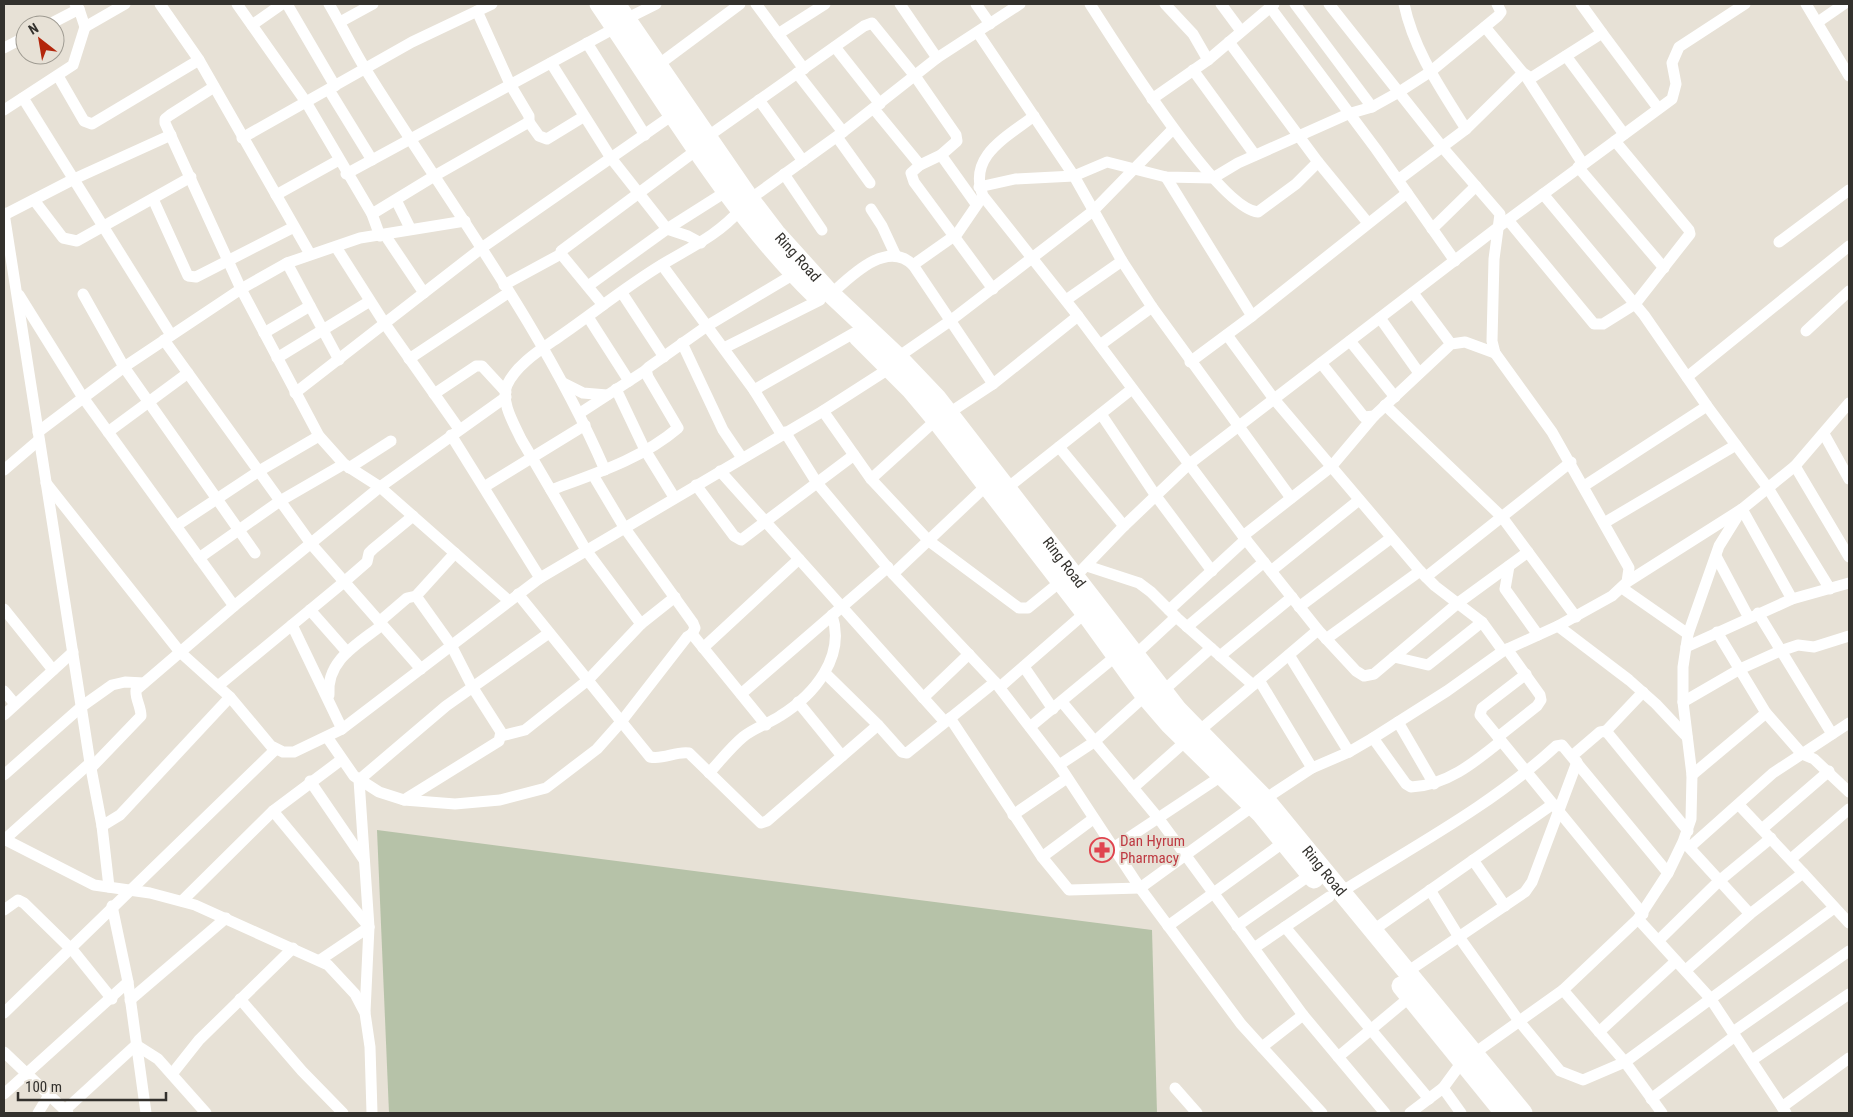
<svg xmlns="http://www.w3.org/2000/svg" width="1853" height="1117" viewBox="0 0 1853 1117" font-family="'Roboto Condensed',sans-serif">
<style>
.green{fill:#b6c2a8}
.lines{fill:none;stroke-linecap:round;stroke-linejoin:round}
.minor{stroke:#fff;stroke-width:11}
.primary{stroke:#fff;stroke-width:19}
.labels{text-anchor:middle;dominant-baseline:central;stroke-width:4;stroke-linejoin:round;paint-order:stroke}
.street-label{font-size:15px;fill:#33312d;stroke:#e7e1d6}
.health-label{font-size:15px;fill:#be3a42;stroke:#e7e1d6;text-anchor:start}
</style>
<rect width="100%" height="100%" fill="#e7e1d6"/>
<polygon class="green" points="377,830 1152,930 1157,1113 389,1113"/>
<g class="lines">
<g class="minor">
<polyline points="160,4 199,60 310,254"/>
<polyline points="237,4 306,102 372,214 380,236"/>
<polyline points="287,4 335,86"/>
<path d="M329,4C342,26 353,49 366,70C448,202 543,327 605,470"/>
<polyline points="756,4 804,69"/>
<polyline points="900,4 937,58"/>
<polyline points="976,4 990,24"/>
<path d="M1090,4C1114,41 1218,209 1258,212L1296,184L1318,162L1229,42"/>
<polyline points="1165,4 1193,34 1208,60"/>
<polyline points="1221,4 1241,31"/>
<polyline points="1295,4 1372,107"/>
<path d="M1404,4C1414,51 1441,89 1466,129"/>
<polyline points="1806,4 1849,76"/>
<polyline points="1270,7 1376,149 1455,261"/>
<polyline points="626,19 656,4"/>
<polyline points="340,22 373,4"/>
<polyline points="1818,22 1844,4"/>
<polyline points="48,25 79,9"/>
<polyline points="252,25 282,4"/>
<polyline points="85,27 125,4"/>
<polyline points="1485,27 1523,73 1531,78 1602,33 1581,4"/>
<polyline points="978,33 1074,176 1122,261 1152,307 1291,498"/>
<polyline points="1602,33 1658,108"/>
<polyline points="778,34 825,4"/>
<polyline points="587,43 645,135"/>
<polyline points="835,47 880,104"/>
<polyline points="4,48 25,37"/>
<polyline points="1566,56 1624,134"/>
<polyline points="551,63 611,158 667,229 688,236 701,243"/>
<polyline points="658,65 740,4"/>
<polyline points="1193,70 1255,155"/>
<polyline points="797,73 843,132"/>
<polyline points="58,76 84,121 92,124 199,60"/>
<polyline points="1527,78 1583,164"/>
<polyline points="214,87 170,115 165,119 165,123 241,289 319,436 344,464 380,487 509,601"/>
<polyline points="329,90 372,160"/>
<polyline points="23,98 171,335"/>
<polyline points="1152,99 1208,60 1274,4"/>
<polyline points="759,100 803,161"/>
<polyline points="4,110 73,65 85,27 79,9 75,4"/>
<path d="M1034,116C1007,137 967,156 983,196L1078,316L1243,536L1318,630L1356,671L1364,676L1374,674L1458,603L1528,552"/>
<polyline points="529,122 539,136 547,139 583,117"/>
<polyline points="707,137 864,26 872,23 915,76 956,135 957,141 941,155 920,165 874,109"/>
<polyline points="837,137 870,183"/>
<polyline points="242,138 412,42 492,4"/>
<polyline points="941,155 976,204"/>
<polyline points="1318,162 1368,223"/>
<polyline points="920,165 911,173 914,182 993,289"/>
<polyline points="1578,167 1664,268"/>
<polyline points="346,174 615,28"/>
<polyline points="784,174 822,230"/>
<polyline points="1166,177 1252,316"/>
<polyline points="1398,180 1466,129 1523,73"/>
<polyline points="979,187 1015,179 1074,176 1107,162 1166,177 1213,178 1238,163 1348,114 1372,107 1399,92 1430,72 1498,16 1501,12 1497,4"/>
<polyline points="1543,194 1644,315 1707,406 1768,488 1830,589"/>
<polyline points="276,195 339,160"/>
<polyline points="153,199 188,276 196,277 294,227"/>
<polyline points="750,199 843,132 937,58 1020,4"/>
<polyline points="34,200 63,238 77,241 191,177"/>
<polyline points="396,200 410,228"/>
<polyline points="871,209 882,226 896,256"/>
<polyline points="4,213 90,763 102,826 109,887"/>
<polyline points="372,214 436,175 529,122 529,116 510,84 477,11"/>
<polyline points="4,215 74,179 171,135"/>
<polyline points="1508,220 1594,324 1603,324 1635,304 1690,234 1689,230 1615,141"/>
<polyline points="1432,229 1476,186"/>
<polyline points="385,235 424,293"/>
<polyline points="1779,242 1849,190"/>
<polyline points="336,247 385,324 459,429"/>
<polyline points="287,263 339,360"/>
<polyline points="662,265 754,390 782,435"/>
<polyline points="913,265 957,234 983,196"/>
<polyline points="504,285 561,254"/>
<polyline points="588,286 667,229 727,191"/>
<polyline points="622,293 664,357"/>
<polyline points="1413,293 1451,344"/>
<polyline points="83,294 124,367 255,553"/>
<path d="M831,294C851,276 887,239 913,265L993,384"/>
<polyline points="19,295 82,396 234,606"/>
<polyline points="1066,300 1122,261"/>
<polyline points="603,305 561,254 561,251 698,149"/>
<polyline points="588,317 629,381"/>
<polyline points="1380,318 1419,373"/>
<polyline points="1806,331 1849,291"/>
<polyline points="264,333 310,306"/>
<polyline points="1227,335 1274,399 1420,571 1435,586 1482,622 1503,651"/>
<polyline points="164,340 312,545 421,669"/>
<polyline points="1350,341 1395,397"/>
<polyline points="682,343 723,430 742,458"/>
<polyline points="1100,345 1152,307"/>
<polyline points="724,348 820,300"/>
<polyline points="898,357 950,321 1093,211 1173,129"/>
<polyline points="277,358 370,301"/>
<polyline points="409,359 508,293"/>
<polyline points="1190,362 1252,316 1407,193"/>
<polyline points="1321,363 1364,417 1374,416"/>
<polyline points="1687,377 1849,246"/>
<polyline points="563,383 583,393 607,395"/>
<polyline points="616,389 645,450 674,497"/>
<polyline points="754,390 854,333"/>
<polyline points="295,393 483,247 674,114"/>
<polyline points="434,394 476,366 482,366 506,392"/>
<polyline points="1385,405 1502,517 1576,617"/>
<polyline points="823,411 871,479 929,541 1019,608 1028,608 1060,582"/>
<polyline points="580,413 646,370"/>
<polyline points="949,413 993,384 1078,316"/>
<polyline points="1101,414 1156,496 1212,571"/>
<polyline points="38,432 124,367 241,289 287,263 360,238 465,221"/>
<polyline points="108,432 188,373"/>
<polyline points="785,432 817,483 893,574 995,682 1059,765 1140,888 1241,1024 1322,1113"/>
<polyline points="1824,434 1849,479"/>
<polyline points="451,435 540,578"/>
<polyline points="1059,447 1124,526"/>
<polyline points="1795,466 1849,557"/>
<polyline points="349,468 391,441"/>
<polyline points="4,470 39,440"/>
<polyline points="720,471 945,722"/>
<polyline points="593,475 624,527 693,623 695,628 692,634"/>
<polyline points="871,479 936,420"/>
<polyline points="46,483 180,652 230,697 271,746 283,752 294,752 342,729 540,578 823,411 890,368"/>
<polyline points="696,485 734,536 741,540 854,455"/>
<polyline points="1584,486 1707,406"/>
<polyline points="484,487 585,425"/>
<polyline points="1006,489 1132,389"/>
<path d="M551,490C594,474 642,459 678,428L648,377L646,370L649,367L707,326L794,274"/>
<polyline points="1604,523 1736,445"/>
<polyline points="176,526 259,471 319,436"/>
<polyline points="1243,536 1331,467 1374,416 1451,344 1465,342 1495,353"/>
<polyline points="1716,556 1749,618"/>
<polyline points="199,558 280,501 344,464"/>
<polyline points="1087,566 1139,583 1151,592 1176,617 1253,685"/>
<polyline points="1509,566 1505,589 1538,635"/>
<polyline points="1271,571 1359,500"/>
<polyline points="893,574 987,485"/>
<polyline points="1075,577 1124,526 1188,465 1497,228 1672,99 1676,84 1672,63 1679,47 1745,4"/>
<polyline points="1426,577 1571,462"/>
<polyline points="1627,582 1742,509 1792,599"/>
<polyline points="1622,588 1688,634"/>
<path d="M518,594L650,757C664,760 675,751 689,753L761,823L767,821L878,725"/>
<polyline points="1299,607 1391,538"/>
<polyline points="4,609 53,670"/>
<polyline points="310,610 347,652"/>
<polyline points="1169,610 1246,539"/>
<polyline points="1758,613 1832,734"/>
<polyline points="379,622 407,598 416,596 455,553"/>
<path d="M641,624L586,550L521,439C514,424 500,401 507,385C517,363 545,347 563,334C596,311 628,285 663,264C691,247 718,235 740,210"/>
<polyline points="292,625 342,729"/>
<polyline points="1558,626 1629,680 1656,704 1687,737"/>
<polyline points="1187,627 1264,562"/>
<polyline points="1717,632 1766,713 1802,754 1814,759 1849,792"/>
<polyline points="1326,639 1420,571"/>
<polyline points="1686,647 1792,599 1849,583"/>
<polyline points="703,648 799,559"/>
<polyline points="1135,655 1176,617"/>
<polyline points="1289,655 1349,752"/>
<polyline points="1220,656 1292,597"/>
<polyline points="1394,657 1428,665 1482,622"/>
<polyline points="1024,667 1053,709"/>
<polyline points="826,674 878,725 902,752 907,753 995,682"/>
<polyline points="1526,674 1482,708 1480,715 1643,914"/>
<polyline points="1259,680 1312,768"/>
<polyline points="218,686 344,582 367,562 369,553 373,549 413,516"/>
<polyline points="1000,687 1085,613"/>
<polyline points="4,691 15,704"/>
<polyline points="1163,691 1211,648"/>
<polyline points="741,694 888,567"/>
<path d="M329,695C326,660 358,644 382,625"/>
<polyline points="923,698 969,654"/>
<polyline points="798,702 842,756"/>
<polyline points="1062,702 1159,819 1303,1015 1385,1113"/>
<polyline points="1683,702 1740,669 1780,651 1798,645 1814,647 1849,636"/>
<polyline points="4,715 73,652"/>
<polyline points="950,718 1042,857 1069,890 1140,888 1253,806"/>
<polyline points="1398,722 1434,784"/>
<polyline points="1030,727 1116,656"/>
<polyline points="1199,731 1318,630"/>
<polyline points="1606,731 1643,692"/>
<polyline points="501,736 525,730 588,680 641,624 675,597"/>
<polyline points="327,737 354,776 379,792 404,800 455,804 500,800 546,788 597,749 621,722 687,637 692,634 766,725"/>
<polyline points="1498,737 1537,706 1541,700 1540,695 1507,649"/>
<path d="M1373,738L1406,784L1411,787C1446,786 1475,762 1501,741"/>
<polyline points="1572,756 1600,732 1606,731 1688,831"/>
<polyline points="1059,765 1094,742 1145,696"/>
<path d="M91,768L141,716C141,706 135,699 136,690L234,606L380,487L506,397"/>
<path d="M709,773C720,761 731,747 743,737C754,728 768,724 780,716C814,695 846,657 832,615"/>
<polyline points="4,775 81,707 112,685 125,682 144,683"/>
<polyline points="1692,775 1766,713"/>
<polyline points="310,781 364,860"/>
<polyline points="1133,788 1187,740"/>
<polyline points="1265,799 1312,768 1349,752 1373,738 1447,691 1503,651 1558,626 1612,596 1627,582 1629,568 1552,432 1495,353 1492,341 1494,259 1500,214 1443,148 1329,4"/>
<polyline points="404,800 499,741 501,732 473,688 451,645 416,596"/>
<polyline points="273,811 369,927"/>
<polyline points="1013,815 1067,778"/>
<polyline points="102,826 120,815 230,697"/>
<polyline points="1762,829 1829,771"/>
<polyline points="4,839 94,885 150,893 195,905 328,965 355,994 365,1013 370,1047 372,1113"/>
<polyline points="4,840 90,763"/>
<polyline points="1685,843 1750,914"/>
<polyline points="1690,847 1773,773 1849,723"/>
<polyline points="1113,848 1223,775"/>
<polyline points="1042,857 1093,819"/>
<polyline points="1791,859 1849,809"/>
<polyline points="1473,860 1505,906"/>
<polyline points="1803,873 1849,923"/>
<polyline points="1430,890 1459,937 1519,1021 1560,1071 1583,1080 1625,1062 1834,908"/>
<path d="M1341,892C1414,846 1492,805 1556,746L1562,745L1668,873"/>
<polyline points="182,901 273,811 341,760"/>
<polyline points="112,906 128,982 146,1113"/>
<polyline points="4,910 18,900 24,903 71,949"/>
<polyline points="1638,919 1710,998 1786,1113"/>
<polyline points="1168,926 1284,842"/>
<polyline points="1237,926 1310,875"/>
<polyline points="1285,927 1429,1099"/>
<polyline points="1372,931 1553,804"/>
<polyline points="1659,940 1719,881 1771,838"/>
<polyline points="71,948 112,999"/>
<polyline points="1254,948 1329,897"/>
<polyline points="320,960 369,927"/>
<polyline points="1686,970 1750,914 1803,873 1739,805"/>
<polyline points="1407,972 1525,892 1532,882 1577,762"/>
<polyline points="1563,990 1625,1062 1662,1113"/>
<polyline points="240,999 302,1071 343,1113"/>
<polyline points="130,1000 226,918"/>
<polyline points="365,1012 369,927 359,780 446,706 549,633"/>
<polyline points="4,1013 276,749"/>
<polyline points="1599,1032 1676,961"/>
<polyline points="1733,1032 1849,951"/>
<polyline points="1262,1047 1303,1015"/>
<polyline points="4,1052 68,1113"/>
<polyline points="1338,1057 1410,997"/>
<polyline points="1752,1060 1849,994"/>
<polyline points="172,1074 199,1040 293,948"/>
<polyline points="1175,1088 1197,1113"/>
<polyline points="1443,1088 1461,1113"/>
<polyline points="4,1094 128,982"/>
<polyline points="1651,1099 1735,1036"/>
<polyline points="1782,1107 1849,1058"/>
<polyline points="65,1110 136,1045 158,1059 206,1113"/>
<polyline points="38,1113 49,1095"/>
<polyline points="1410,1113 1443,1088 1462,1062 1563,990 1638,919 1668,873 1683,842 1691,819 1692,775 1683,702 1683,667 1688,634 1719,546 1742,509 1795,466 1849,403"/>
</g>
<g class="primary">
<path d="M599,4C666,102 730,212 815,295"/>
<path id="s1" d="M616,4L750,199L776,233L831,294L898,357L937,398L1178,710L1265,799L1523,1113"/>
<polyline points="858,337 910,389 936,420 1085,613 1145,696 1170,725 1261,814 1314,879"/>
<polyline points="1401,986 1504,1113"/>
</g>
</g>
<defs>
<symbol id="pharmacy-ring" viewBox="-11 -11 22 22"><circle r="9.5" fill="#e7e1d6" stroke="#e0444e" stroke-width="1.5"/><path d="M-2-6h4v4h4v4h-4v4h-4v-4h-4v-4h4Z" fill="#e0444e"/></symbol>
</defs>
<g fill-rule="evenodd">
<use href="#pharmacy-ring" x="1088" y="836" width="28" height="28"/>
</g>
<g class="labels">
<g class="street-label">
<text stroke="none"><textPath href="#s1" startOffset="312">Ring Road</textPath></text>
<text stroke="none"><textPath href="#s1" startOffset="718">Ring Road</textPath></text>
<text stroke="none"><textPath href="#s1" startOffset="1122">Ring Road</textPath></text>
</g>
<g class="health-label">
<text x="1120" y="841">Dan Hyrum<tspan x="1120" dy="17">Pharmacy</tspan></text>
</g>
</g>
<rect width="1853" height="1117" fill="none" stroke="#33312d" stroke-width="10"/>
<g transform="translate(40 40) rotate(329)"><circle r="24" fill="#e7e1d6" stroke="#9f9b92"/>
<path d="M0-4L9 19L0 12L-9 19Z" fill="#b3260b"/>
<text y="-8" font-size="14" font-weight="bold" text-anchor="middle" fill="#33312d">N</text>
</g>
<path d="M18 1092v8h148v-8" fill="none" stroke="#33312d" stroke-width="2.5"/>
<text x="25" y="1092" font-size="15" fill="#33312d" stroke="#e7e1d6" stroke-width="4" paint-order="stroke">100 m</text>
</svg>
